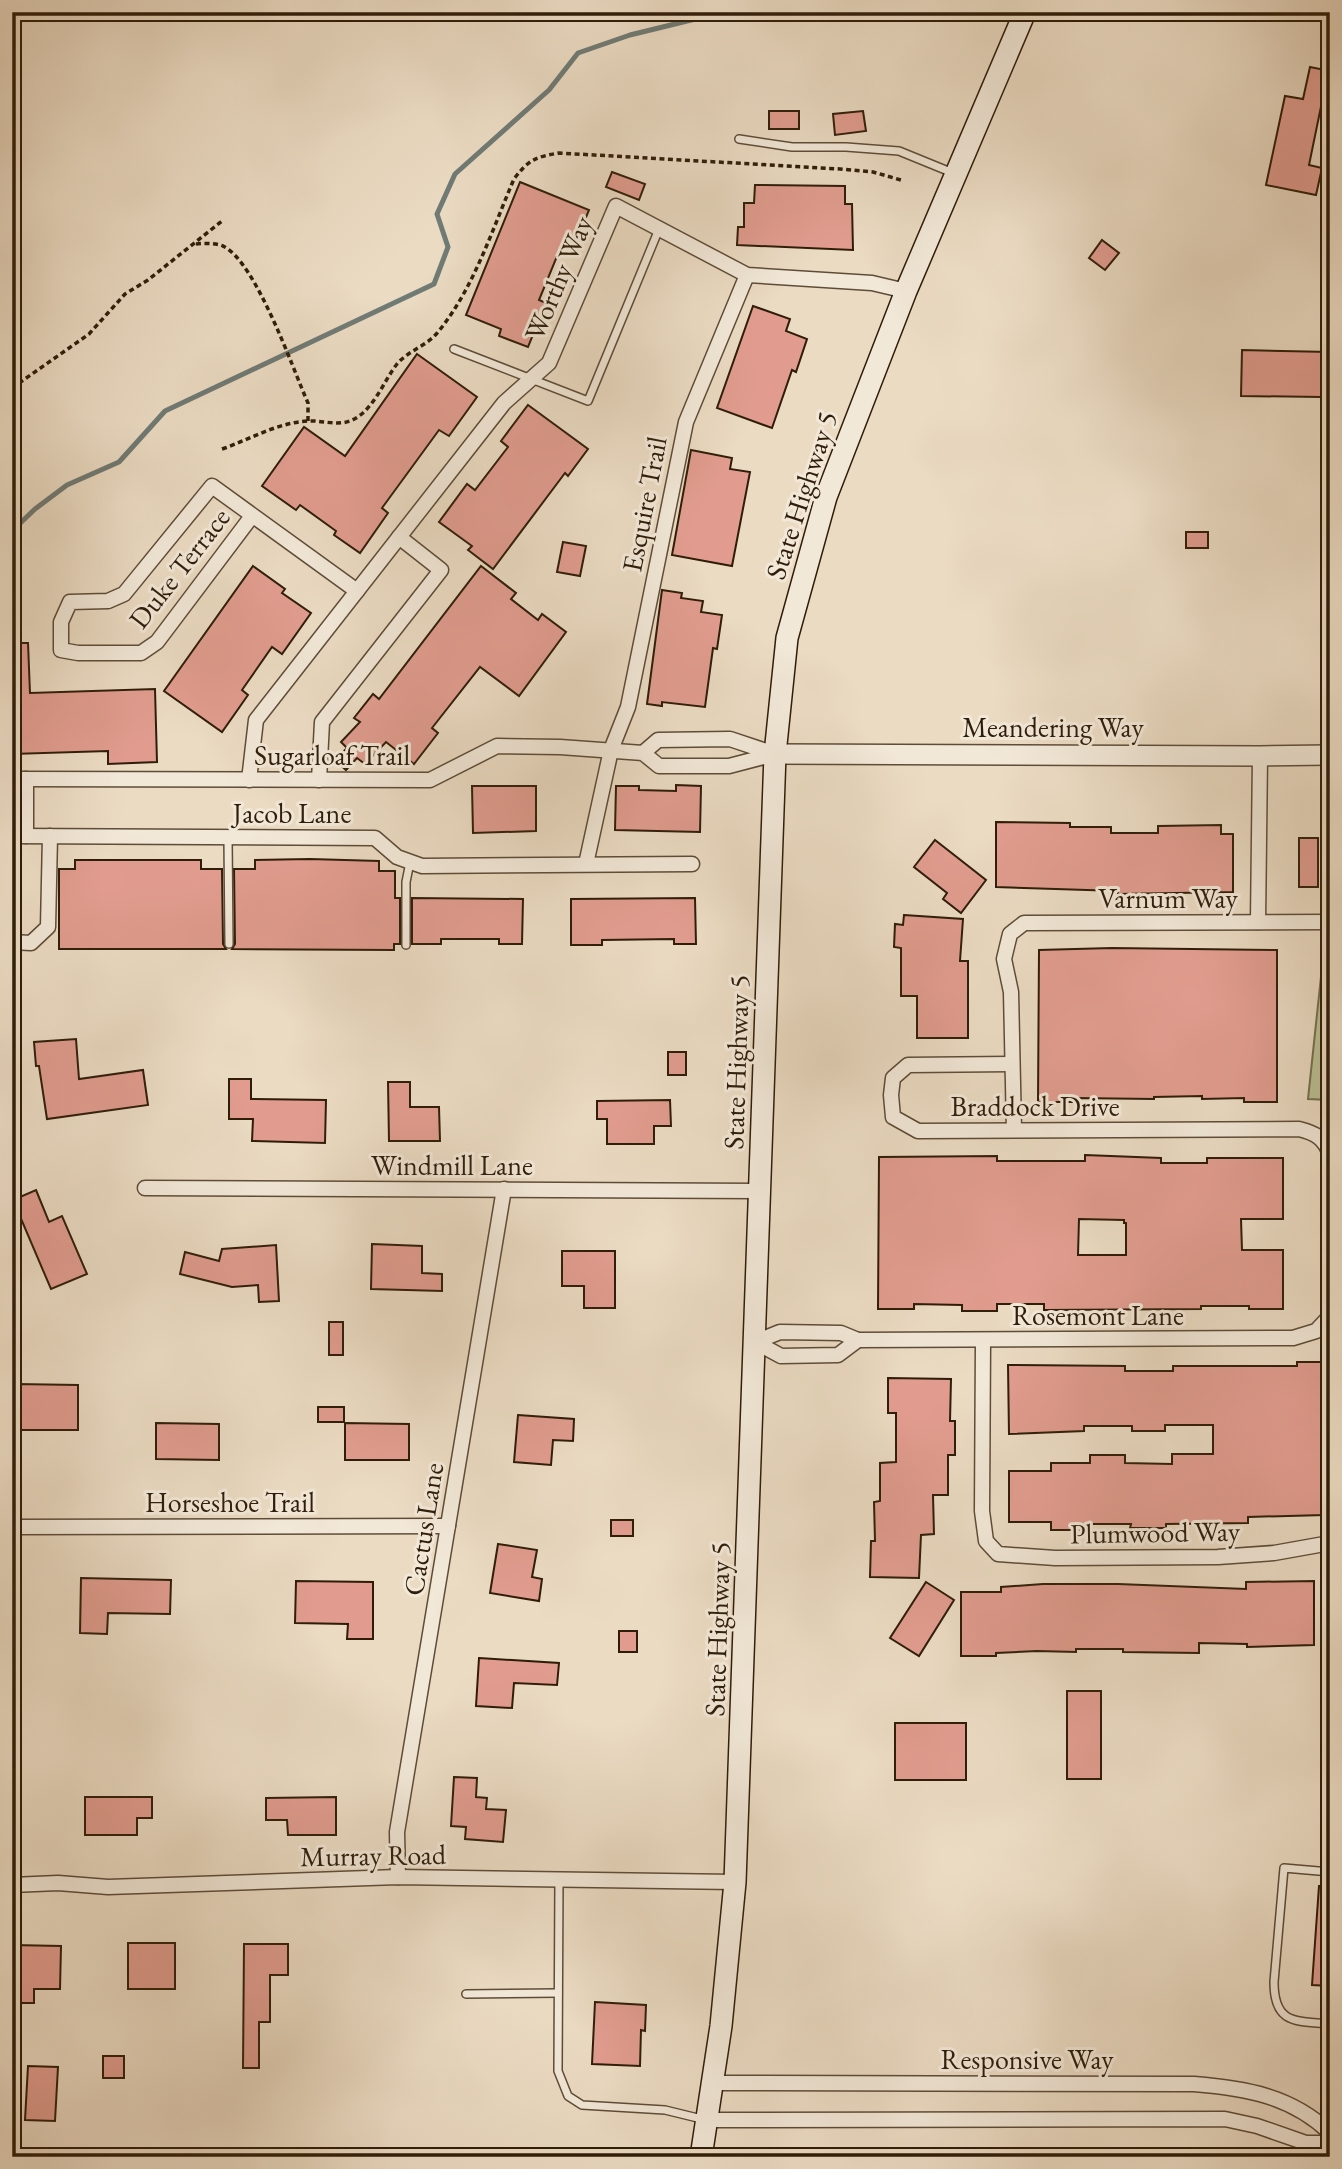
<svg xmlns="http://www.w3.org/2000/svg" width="1342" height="2169" viewBox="0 0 1342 2169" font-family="'EB Garamond',serif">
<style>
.green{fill:#b9c093;stroke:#746e4e;stroke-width:2}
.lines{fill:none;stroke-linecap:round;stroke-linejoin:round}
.stream{stroke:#707b75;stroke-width:5}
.building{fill:#e19c8f;stroke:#2f1d09;stroke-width:2;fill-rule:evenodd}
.service-casing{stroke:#5e4c38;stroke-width:10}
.minor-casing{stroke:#5e4c38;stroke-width:17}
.tertiary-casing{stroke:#5e4c38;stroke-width:22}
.secondary-casing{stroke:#2f1d09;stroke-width:24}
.path{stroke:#2f1d09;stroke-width:3.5;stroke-dasharray:5 3.5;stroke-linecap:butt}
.service{stroke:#f2e8d8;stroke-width:7}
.minor{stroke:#f2e8d8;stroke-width:14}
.tertiary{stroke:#f2e8d8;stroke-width:19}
.secondary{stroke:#f2e8d8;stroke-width:21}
.labels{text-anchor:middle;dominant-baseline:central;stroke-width:6;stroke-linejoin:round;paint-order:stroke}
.street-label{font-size:28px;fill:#2f1d09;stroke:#f2e8d8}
</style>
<rect width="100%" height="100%" fill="#ebdbc3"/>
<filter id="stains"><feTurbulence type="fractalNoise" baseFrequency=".00286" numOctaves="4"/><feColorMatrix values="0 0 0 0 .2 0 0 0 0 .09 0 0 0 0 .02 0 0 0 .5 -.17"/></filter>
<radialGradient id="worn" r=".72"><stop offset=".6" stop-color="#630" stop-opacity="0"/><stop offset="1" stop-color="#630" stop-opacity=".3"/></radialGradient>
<polygon class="green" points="1330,938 1330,1100 1308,1099 1325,939"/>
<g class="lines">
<polyline class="stream" points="12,531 35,509 67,485 119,462 165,411 434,284 448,247 437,214 455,174 549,90 578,53 630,35 724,12"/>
</g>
<g class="building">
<polygon points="1310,67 1330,71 1330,93 1324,92 1309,165 1322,168 1316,195 1266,185 1285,96 1303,99"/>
<rect x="769" y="111" width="30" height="18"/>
<polygon points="863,111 866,131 835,135 833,114"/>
<polygon points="612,172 645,184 639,200 606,187"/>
<polygon points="520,182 589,210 571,254 560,249 539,300 546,303 528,347 499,336 501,329 466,315"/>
<polygon points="755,185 845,186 845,204 852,204 853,250 737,245 738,227 744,227 744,203 754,203"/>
<polygon points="1102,240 1119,253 1105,270 1089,258"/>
<polygon points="753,306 790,319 786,331 807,339 796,372 792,370 772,428 717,408"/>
<polygon points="1242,350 1330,352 1330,392 1321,392 1321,397 1241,396"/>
<polygon points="417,354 477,397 449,436 439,430 382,508 388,513 360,553 334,535 336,531 300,505 296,510 262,486 304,427 345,456"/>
<polygon points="528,405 588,449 568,476 565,473 493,569 468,550 472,546 439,522 467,484 475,490 508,447 501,441"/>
<polygon points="691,450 732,458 730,469 750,472 732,566 672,555"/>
<rect x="1186" y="532" width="22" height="16"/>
<polygon points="563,542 586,546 580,576 557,572"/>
<polygon points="253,566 285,589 282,593 311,613 282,654 272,647 242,690 248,695 222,732 164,691"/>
<polygon points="481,566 516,593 511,599 538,620 542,614 566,632 519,696 480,667 432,728 438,733 414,764 386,742 365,764 357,758 346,770 335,760 347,748 341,742 360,722 354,718 373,694 379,699"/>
<polygon points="662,590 682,593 681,598 703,601 701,612 722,615 717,649 713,648 705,707 662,702 662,706 647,704"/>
<polygon points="12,643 28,643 30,693 155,689 157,762 108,764 108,751 12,754"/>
<polygon points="676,785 701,786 700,832 615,830 616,786 639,786 639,790 676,791"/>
<polygon points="472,786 536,786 536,831 473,833"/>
<polygon points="996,822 1070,823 1070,827 1111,827 1111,833 1158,833 1158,826 1221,825 1221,834 1233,834 1233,892 1118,894 1118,891 996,887"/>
<rect x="1299" y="838" width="19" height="49"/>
<polygon points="935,840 986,880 961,913 943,899 947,893 914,867"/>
<polygon points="310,859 379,861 379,871 395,871 395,898 400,898 400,944 394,944 394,950 232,949 235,944 234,869 255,869 255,860"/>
<polygon points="75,860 201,860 201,869 222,869 223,944 226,949 59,949 59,869 75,869"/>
<polygon points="412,898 523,899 522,944 499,944 499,939 441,939 441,944 412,944"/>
<polygon points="695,898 696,944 674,944 674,939 602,940 602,945 571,945 571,899"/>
<polygon points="904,915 963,919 960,961 968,961 968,1038 917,1038 917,996 901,996 901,948 894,947 895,924 903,925"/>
<polygon points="1112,948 1277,950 1277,1102 1244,1102 1244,1098 1202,1099 1202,1096 1154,1097 1154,1099 1073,1098 1073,1102 1038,1102 1039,950"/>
<polygon points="76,1039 79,1079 143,1070 148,1105 47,1119 39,1066 36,1066 34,1042"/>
<rect x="668" y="1052" width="18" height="23"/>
<polygon points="229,1079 251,1079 251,1099 326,1100 325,1143 252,1141 253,1119 229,1119"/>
<polygon points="388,1082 410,1082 410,1107 439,1107 440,1141 389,1141"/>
<polygon points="670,1100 671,1126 654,1126 654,1144 607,1144 607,1119 597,1119 597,1101"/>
<path d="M1085,1155L1161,1158V1163H1207V1158H1283V1219H1241L1242,1250H1283V1309H1249V1306H1201V1309L1044,1310V1304H997V1311H962V1305L914,1304V1309H878L879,1157L997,1156V1161H1085ZM1079,1219L1124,1220V1223H1126V1255H1078Z"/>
<polygon points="36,1190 49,1222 62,1216 87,1274 51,1289 13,1200"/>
<polygon points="372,1244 422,1246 422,1273 442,1274 442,1291 371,1289"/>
<polygon points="276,1245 279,1301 259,1302 258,1285 232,1287 180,1274 185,1252 219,1261 222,1249"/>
<polygon points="562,1251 615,1251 615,1308 584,1308 584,1286 562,1286"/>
<rect x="329" y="1322" width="14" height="33"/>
<polygon points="1297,1362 1323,1362 1324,1515 1248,1517 1248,1523 1166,1524 1166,1528 1130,1528 1131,1524 1085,1524 1085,1530 1051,1530 1051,1522 1009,1522 1009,1471 1051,1471 1051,1463 1090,1463 1090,1455 1125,1455 1125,1463 1172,1464 1172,1454 1213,1454 1213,1425 1165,1425 1165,1431 1132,1431 1132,1426 1084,1426 1084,1431 1009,1434 1008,1365 1125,1366 1125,1371 1173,1371 1173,1366 1297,1366"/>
<polygon points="888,1378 951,1379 950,1421 955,1421 955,1455 948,1455 948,1495 933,1495 934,1534 921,1535 919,1578 870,1577 871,1541 875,1541 874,1502 880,1501 880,1463 896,1462 896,1413 888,1413"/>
<polygon points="16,1384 78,1385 78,1430 16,1430"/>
<rect x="318" y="1407" width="26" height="15"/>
<polygon points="518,1415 574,1419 573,1441 553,1440 551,1465 514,1462"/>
<polygon points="156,1423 219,1424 219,1460 156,1459"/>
<polygon points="345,1423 409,1424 409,1460 345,1460"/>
<rect x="611" y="1520" width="22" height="16"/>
<polygon points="498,1544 537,1550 532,1577 542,1579 539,1601 490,1593"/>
<polygon points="81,1578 171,1580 170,1614 108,1613 107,1634 80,1633"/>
<polygon points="296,1581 373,1582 373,1639 347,1639 348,1624 295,1623"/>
<polygon points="1314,1581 1314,1645 1247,1647 1247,1644 1199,1643 1199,1653 1123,1652 1123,1649 1076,1649 1076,1652 1037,1651 996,1653 996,1656 961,1656 961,1592 1001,1592 1001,1587 1043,1584 1118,1584 1246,1589 1246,1582"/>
<polygon points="926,1582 954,1600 919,1656 890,1638"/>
<rect x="619" y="1631" width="18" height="21"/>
<polygon points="479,1658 559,1663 557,1685 514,1683 512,1708 476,1706"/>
<rect x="1067" y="1691" width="34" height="88"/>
<rect x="895" y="1723" width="71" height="57"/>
<polygon points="454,1777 477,1778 476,1797 487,1798 486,1809 506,1810 503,1842 465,1839 466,1827 451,1826"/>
<polygon points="85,1797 152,1797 152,1818 137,1818 137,1835 85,1835"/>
<polygon points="336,1797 336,1835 288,1835 287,1820 266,1820 266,1798"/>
<polygon points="1319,1886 1330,1886 1330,1986 1312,1985"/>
<rect x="128" y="1943" width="47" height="46"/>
<polygon points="244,1944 288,1944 288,1975 270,1975 270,2022 259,2022 259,2068 243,2068"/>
<polygon points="12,1945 61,1946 60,1989 34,1989 34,2003 12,2003"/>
<polygon points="595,2002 646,2005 645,2031 641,2030 640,2066 592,2064"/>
<rect x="103" y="2056" width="21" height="22"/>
<polygon points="28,2066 58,2067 55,2121 25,2120"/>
</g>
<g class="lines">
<defs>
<g id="service">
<polyline points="739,139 792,147 846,147 899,151 953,173"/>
<polyline points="454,349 588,401 659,229"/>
<polyline points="228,838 229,944"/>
<polyline points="406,945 406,882 410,862"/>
<path d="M1330,1872L1284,1868L1274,1982C1274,2024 1295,2021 1330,2024"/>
<polyline points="559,1879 558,2071 568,2096 582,2105 665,2110 706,2120"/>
<polyline points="466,1994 558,1993"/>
</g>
<g id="minor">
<polyline points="252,516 157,642 141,653 78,653 61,650 61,622 70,602 108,601 124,594 212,486 357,591"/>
<polyline points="643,753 658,740 730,739 775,754"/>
<polyline points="12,779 430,780 497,746 560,747 643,753 659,766 729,766 775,754"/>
<polyline points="26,779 26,836"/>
<polyline points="249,780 256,720 504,403 549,363 616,206 747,275 872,283 906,291"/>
<polyline points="319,780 322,722 441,570 399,537"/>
<polyline points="12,836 375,838 397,857 422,866 692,864"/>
<polyline points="586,864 611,750 628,707 686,422 747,275"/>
<polyline points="1258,922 1260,756"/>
<polyline points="12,942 31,943 48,927 50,836"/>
<path d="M1011,1064L908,1065L893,1078L891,1095L893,1117L918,1131L1299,1129C1315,1133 1325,1138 1330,1155"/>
<polyline points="1014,1130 1011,992 1004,959 1010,934 1024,923 1330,922"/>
<polyline points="145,1188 759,1191"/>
<polyline points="983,1340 982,1511 986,1541 998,1554 1055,1558 1218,1557 1274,1553 1330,1543"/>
<polyline points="755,1342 780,1332 841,1333 858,1340 1293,1338 1316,1331 1330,1316"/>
<polyline points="755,1342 781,1356 838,1355 858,1340"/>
<polyline points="12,1527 448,1526"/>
<polyline points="398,1877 397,1832 504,1189"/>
<polyline points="12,1885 58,1883 108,1887 398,1877 735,1882"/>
<path d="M712,2083L1194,2084C1245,2088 1292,2096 1330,2133"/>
<polyline points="707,2120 1225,2119 1257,2126 1306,2143 1330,2143"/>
</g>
<polyline id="tertiary" points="775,754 1260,756 1330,755"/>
<polyline id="secondary" points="701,2157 721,2026 735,1882 775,754 787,638 826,497 906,291 1025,12"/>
</defs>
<use href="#service" class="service-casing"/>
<use href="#minor" class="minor-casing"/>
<use href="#tertiary" class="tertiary-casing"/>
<use href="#secondary" class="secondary-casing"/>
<g class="path">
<path d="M196,244C205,243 215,243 223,246C256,262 292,367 308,403V421"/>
<polyline points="12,388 89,334 125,294 148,280 222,221"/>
<path d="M222,449C251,439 276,423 308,421C321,420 336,426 350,421C373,412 383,382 397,364C409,350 427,346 438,332C474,288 492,230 514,179C529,159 536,157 559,153L840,169L873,172L901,180"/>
</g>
<use href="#service" class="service"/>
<use href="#minor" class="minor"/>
<use href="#tertiary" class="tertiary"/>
<use href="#secondary" class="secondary"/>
</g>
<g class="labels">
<g class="street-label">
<text transform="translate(558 278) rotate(-67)">Worthy Way</text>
<text transform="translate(801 495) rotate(-72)">State Highway 5</text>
<text transform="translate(644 504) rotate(-79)">Esquire Trail</text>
<text transform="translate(179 568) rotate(-52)">Duke Terrace</text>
<text x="1053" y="727">Meandering Way</text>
<text x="332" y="755">Sugarloaf Trail</text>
<text x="292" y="813">Jacob Lane</text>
<text x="1168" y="898">Varnum Way</text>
<text transform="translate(736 1062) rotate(-88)">State Highway 5</text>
<text x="1035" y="1106">Braddock Drive</text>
<text x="452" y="1165">Windmill Lane</text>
<text x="1098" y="1315">Rosemont Lane</text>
<text x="230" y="1502">Horseshoe Trail</text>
<text transform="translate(423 1529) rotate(-81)">Cactus Lane</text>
<text transform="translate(1155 1532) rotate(-1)">Plumwood Way</text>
<text transform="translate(717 1629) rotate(-88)">State Highway 5</text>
<text transform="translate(373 1855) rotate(-1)">Murray Road</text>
<text x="1027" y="2059">Responsive Way</text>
</g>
</g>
<rect width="1342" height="2169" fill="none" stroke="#ebdbc3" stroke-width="42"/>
<rect x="14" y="14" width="1314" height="2141" fill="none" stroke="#2f1d09" stroke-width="3.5"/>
<rect x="21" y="21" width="1300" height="2127" fill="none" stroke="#2f1d09" stroke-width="2"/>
<rect width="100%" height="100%" filter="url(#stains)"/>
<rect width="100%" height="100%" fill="url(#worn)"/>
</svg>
